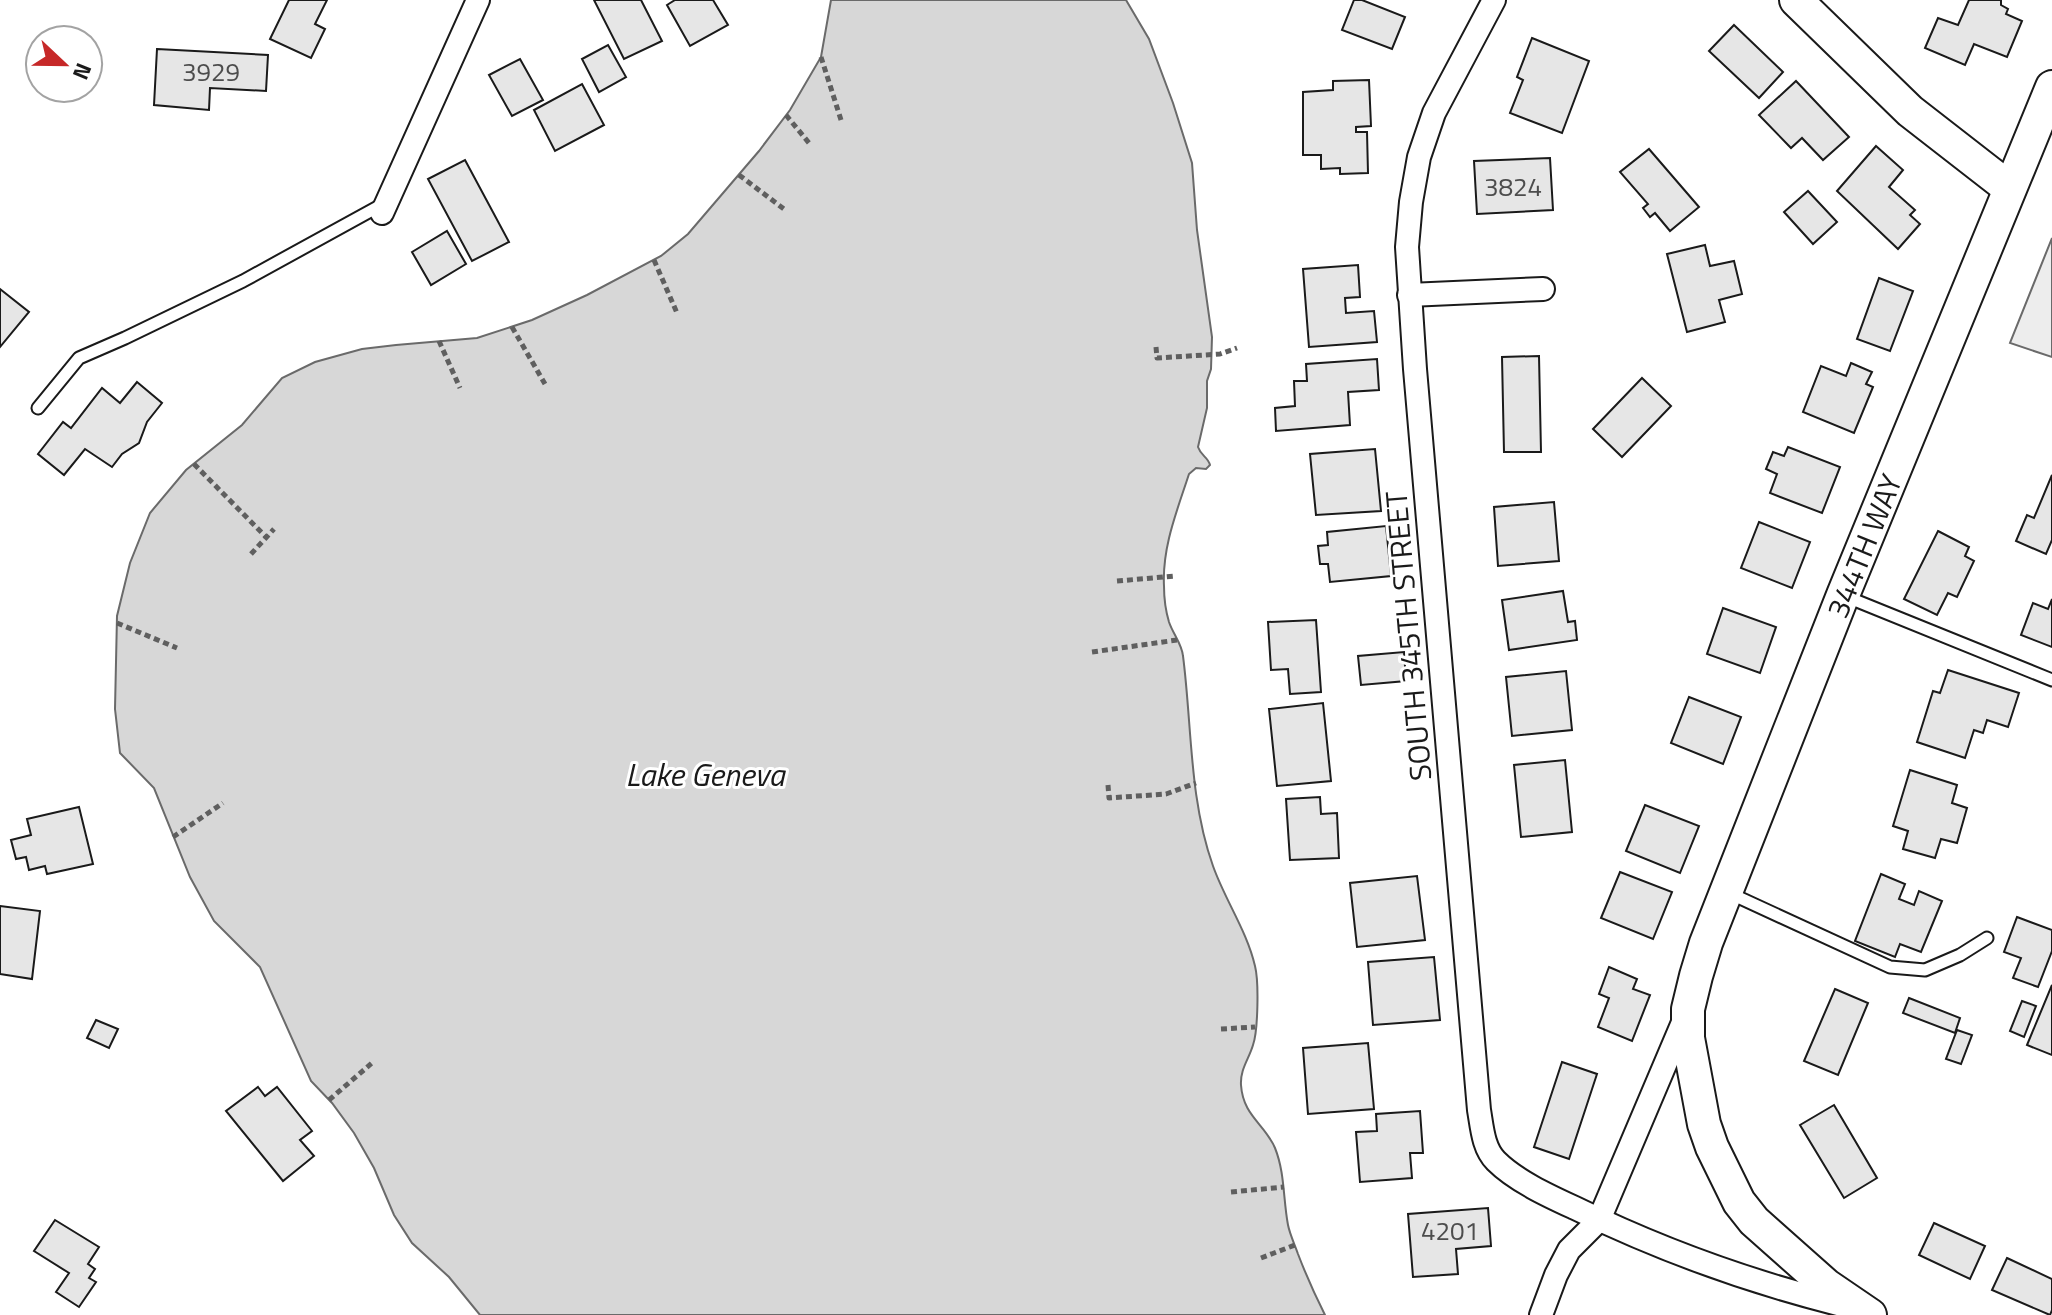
<svg xmlns="http://www.w3.org/2000/svg" width="2052" height="1315" viewBox="0 0 2052 1315" font-family="'Titillium Web',sans-serif">
<style>
.green{fill:#ededed;stroke:#6a6a6a;stroke-width:2}
.water{fill:#d7d7d7;stroke:#6a6a6a;stroke-width:2}
.building{fill:#e6e6e6;stroke:#1a1a1a;stroke-width:2}
.lines{fill:none;stroke-linecap:round;stroke-linejoin:round}
.lane-casing{stroke:#1a1a1a;stroke-width:15}
.street-casing{stroke:#1a1a1a;stroke-width:26}
.secondary-casing{stroke:#1a1a1a;stroke-width:36}
.path{stroke:#5f5f5f;stroke-width:5;stroke-dasharray:6 4;stroke-linecap:butt}
.lane{stroke:#fff;stroke-width:11}
.street{stroke:#fff;stroke-width:22}
.secondary{stroke:#fff;stroke-width:32}
.labels{text-anchor:middle;dominant-baseline:central;stroke-width:6;stroke-linejoin:round;paint-order:stroke}
.number-label{font-size:26px;fill:#4d4d4d}
.street-label{font-size:30px;fill:#1a1a1a;stroke:#fff}
.water-label{font-size:32px;font-style:italic;fill:#1a1a1a;stroke:#fff}
</style>
<rect width="100%" height="100%" fill="#fff"/>
<polygon class="green" points="2052,238 2052,357 2010,343"/>
<path class="water" d="M831,0H1126L1149,39L1173,103L1192,163L1197,230L1212,337L1211,369L1207,381V408L1198,447C1201,456 1208,457 1210,465L1206,469L1196,468L1189,474C1177,511 1162,547 1164,586C1164,597 1166,612 1169,622C1173,634 1182,644 1183,656C1192,725 1189,799 1213,866C1225,900 1247,931 1255,966C1259,982 1258,1031 1253,1045C1249,1059 1240,1069 1241,1085C1243,1116 1265,1124 1275,1148C1285,1173 1283,1199 1288,1225C1290,1235 1295,1245 1298,1254C1306,1275 1315,1295 1325,1315H480L449,1277L412,1243L394,1215L374,1168L354,1133L332,1103L311,1081L260,967L214,921L190,877L154,788L120,753L115,709L117,616L130,563L150,513L186,470L242,425L282,378L315,362L362,349L396,345L477,338L532,320L587,295L661,256L688,234L759,151L790,110L821,57Z"/>
<g class="building">
<polygon points="289,0 327,0 315,24 325,29 311,58 270,39"/>
<polygon points="594,0 641,0 662,41 624,59"/>
<polygon points="675,0 713,0 728,25 690,46 667,5"/>
<polygon points="1354,0 1362,0 1405,17 1392,49 1342,30"/>
<polygon points="1969,0 2001,0 2001,5 2008,9 2006,14 2022,21 2007,57 1974,44 1965,65 1925,48 1938,18 1958,25"/>
<polygon points="1734,25 1783,72 1759,98 1709,51"/>
<polygon points="1532,38 1589,61 1562,133 1510,113 1523,80 1517,77"/>
<polygon points="608,45 626,77 599,92 582,59"/>
<polygon points="157,49 268,55 266,91 210,88 209,110 154,105"/>
<polygon points="520,59 543,100 512,116 489,75"/>
<polygon points="1369,80 1371,126 1356,127 1356,132 1367,132 1368,173 1340,174 1340,168 1321,169 1321,155 1303,155 1303,92 1333,90 1333,81"/>
<polygon points="1796,81 1849,137 1823,160 1802,138 1791,148 1759,115"/>
<polygon points="582,84 604,125 555,151 534,110"/>
<polygon points="1876,146 1903,170 1889,187 1915,210 1910,215 1920,224 1898,249 1837,191"/>
<polygon points="1649,149 1699,207 1670,231 1655,213 1650,217 1643,208 1648,204 1620,172"/>
<polygon points="1550,158 1553,210 1477,214 1474,161"/>
<polygon points="465,160 509,242 472,261 428,179"/>
<polygon points="1808,191 1837,222 1813,244 1784,212"/>
<polygon points="447,231 466,264 431,285 412,252"/>
<polygon points="1705,245 1710,266 1734,261 1742,294 1719,300 1725,322 1687,332 1667,254"/>
<polygon points="1358,265 1360,297 1345,298 1346,313 1374,311 1377,342 1309,347 1303,269"/>
<polygon points="1879,278 1913,291 1890,351 1857,339"/>
<polygon points="0,289 29,312 0,347"/>
<polygon points="1539,356 1541,452 1504,452 1502,357"/>
<polygon points="1377,359 1379,390 1348,392 1350,425 1276,431 1275,408 1295,406 1294,381 1307,381 1306,364"/>
<polygon points="1851,363 1872,372 1866,384 1873,387 1854,433 1803,412 1821,366 1846,376"/>
<polygon points="1642,378 1671,406 1622,457 1593,429"/>
<polygon points="137,382 162,403 147,422 139,443 122,454 112,467 85,449 64,475 38,454 63,422 71,428 102,388 120,403"/>
<polygon points="1788,447 1840,467 1822,513 1770,493 1777,474 1766,469 1773,452 1784,456"/>
<polygon points="1375,449 1381,511 1316,515 1310,454"/>
<polygon points="2052,475 2052,540 2046,554 2016,541 2027,515 2034,518"/>
<polygon points="1554,502 1559,561 1498,566 1494,507"/>
<polygon points="1759,522 1810,542 1792,588 1741,568"/>
<polygon points="1386,526 1391,576 1330,582 1328,564 1320,564 1318,546 1328,545 1327,532"/>
<polygon points="1938,531 1969,547 1965,556 1974,561 1957,597 1948,593 1937,615 1904,599"/>
<polygon points="1563,591 1568,622 1575,621 1577,640 1509,650 1502,600"/>
<polygon points="2052,599 2052,647 2021,635 2033,603 2048,609"/>
<polygon points="1723,608 1776,627 1760,673 1707,654"/>
<polygon points="1316,620 1321,692 1290,694 1288,669 1271,670 1268,622"/>
<polygon points="1404,652 1406,681 1361,685 1358,656"/>
<polygon points="1948,670 2019,693 2008,727 1987,720 1983,733 1974,730 1965,758 1917,742 1933,691 1940,693"/>
<polygon points="1566,671 1572,730 1512,736 1506,677"/>
<polygon points="1689,697 1741,717 1723,764 1671,743"/>
<polygon points="1323,703 1331,781 1277,786 1269,709"/>
<polygon points="1565,760 1572,832 1521,837 1514,765"/>
<polygon points="1910,770 1957,785 1952,803 1967,808 1957,843 1941,839 1935,858 1903,849 1908,831 1893,826"/>
<polygon points="1320,797 1321,814 1337,813 1339,858 1290,860 1286,799"/>
<polygon points="1645,805 1699,826 1680,873 1626,851"/>
<polygon points="79,807 93,864 47,874 45,866 29,870 26,857 16,859 11,840 31,835 27,819"/>
<polygon points="1620,872 1672,892 1653,939 1601,918"/>
<polygon points="1881,874 1905,884 1899,899 1914,905 1919,891 1942,901 1921,952 1900,944 1895,957 1855,941"/>
<polygon points="1417,876 1425,940 1357,947 1350,883"/>
<polygon points="0,906 40,911 32,979 0,974"/>
<polygon points="2017,917 2052,930 2052,951 2038,987 2013,978 2021,958 2004,952"/>
<polygon points="1434,957 1440,1020 1373,1025 1368,962"/>
<polygon points="1609,967 1637,979 1633,989 1650,995 1632,1041 1598,1027 1609,998 1599,994"/>
<polygon points="2052,985 2052,1055 2027,1045"/>
<polygon points="1835,989 1868,1003 1838,1075 1804,1061"/>
<polygon points="1909,998 1960,1018 1955,1033 1903,1013"/>
<polygon points="2022,1001 2036,1006 2024,1037 2010,1031"/>
<polygon points="96,1020 118,1029 109,1048 87,1038"/>
<polygon points="1957,1030 1972,1035 1961,1064 1946,1059"/>
<polygon points="1368,1043 1374,1109 1308,1114 1303,1048"/>
<polygon points="1562,1062 1597,1074 1569,1159 1534,1147"/>
<polygon points="258,1087 265,1096 277,1087 312,1131 300,1140 314,1156 283,1181 226,1111"/>
<polygon points="1834,1105 1877,1178 1844,1198 1800,1125"/>
<polygon points="1420,1111 1423,1153 1410,1153 1412,1178 1360,1182 1356,1132 1377,1131 1376,1114"/>
<polygon points="1488,1208 1491,1246 1456,1249 1458,1274 1413,1277 1408,1214"/>
<polygon points="55,1220 99,1247 88,1264 95,1269 89,1278 96,1282 79,1307 56,1292 69,1273 34,1251"/>
<polygon points="1934,1223 1985,1246 1970,1279 1919,1255"/>
<polygon points="2007,1258 2052,1279 2052,1310 2050,1315 1992,1290"/>
</g>
<g class="lines">
<defs>
<g id="lane">
<polyline points="38,408 79,358 125,338 243,281 385,203"/>
<polyline points="1847,597 2052,680"/>
<polyline points="1727,892 1890,967 1925,970 1960,955 1987,938"/>
</g>
<g id="street">
<path d="M1494,0L1434,113L1419,157L1411,202L1407,247L1415,369L1479,1110C1482,1127 1483,1148 1496,1161C1516,1181 1549,1196 1575,1208C1661,1250 1753,1283 1846,1306"/>
<polyline points="382,213 478,0"/>
<polyline points="1409,295 1543,289"/>
<polyline points="1541,1315 1556,1275 1569,1250 1599,1220 1684,1020"/>
</g>
<g id="secondary">
<polyline points="1796,0 1910,111 2009,188"/>
<polyline points="1870,1315 1826,1285 1754,1221 1739,1202 1712,1147 1704,1124 1688,1038 1688,1009 1696,976 1706,943 1843,595 2052,87"/>
</g>
</defs>
<use href="#lane" class="lane-casing"/>
<use href="#street" class="street-casing"/>
<use href="#secondary" class="secondary-casing"/>
<g class="path">
<polyline points="821,57 842,123"/>
<polyline points="786,115 809,143"/>
<polyline points="739,175 784,209"/>
<polyline points="654,260 677,313"/>
<polyline points="512,327 545,384"/>
<polyline points="439,341 460,388"/>
<polyline points="1156,347 1157,358 1220,354 1237,348"/>
<polyline points="194,464 266,537"/>
<polyline points="251,554 274,529"/>
<polyline points="1117,581 1175,576"/>
<polyline points="117,623 177,648"/>
<polyline points="1092,652 1177,640"/>
<polyline points="1108,785 1109,798 1166,794 1196,783"/>
<polyline points="173,837 223,803"/>
<polyline points="1221,1029 1255,1027"/>
<polyline points="329,1100 372,1063"/>
<polyline points="1231,1192 1284,1187"/>
<polyline points="1261,1258 1295,1245"/>
</g>
<use href="#lane" class="lane"/>
<use href="#street" class="street"/>
<use href="#secondary" class="secondary"/>
</g>
<g class="labels">
<g class="number-label">
<text x="211" y="71">3929</text>
<text x="1513" y="186">3824</text>
<text x="1450" y="1230">4201</text>
</g>
<g class="street-label">
<text transform="translate(1864 546) rotate(-68)">344TH WAY</text>
<text transform="translate(1408 636) rotate(-95)">SOUTH 345TH STREET</text>
</g>
<g class="water-label">
<text x="705" y="774">Lake Geneva</text>
</g>
</g>
<g transform="translate(64 64) rotate(112)"><circle r="38" fill="#ffffff" stroke="#a3a3a3" stroke-width="2"/>
<path d="M0-6L14 30L0 20L-14 30Z" fill="#c62828"/>
<text y="-12" font-size="22" font-weight="bold" text-anchor="middle" fill="#1a1a1a">N</text>
</g>
</svg>
